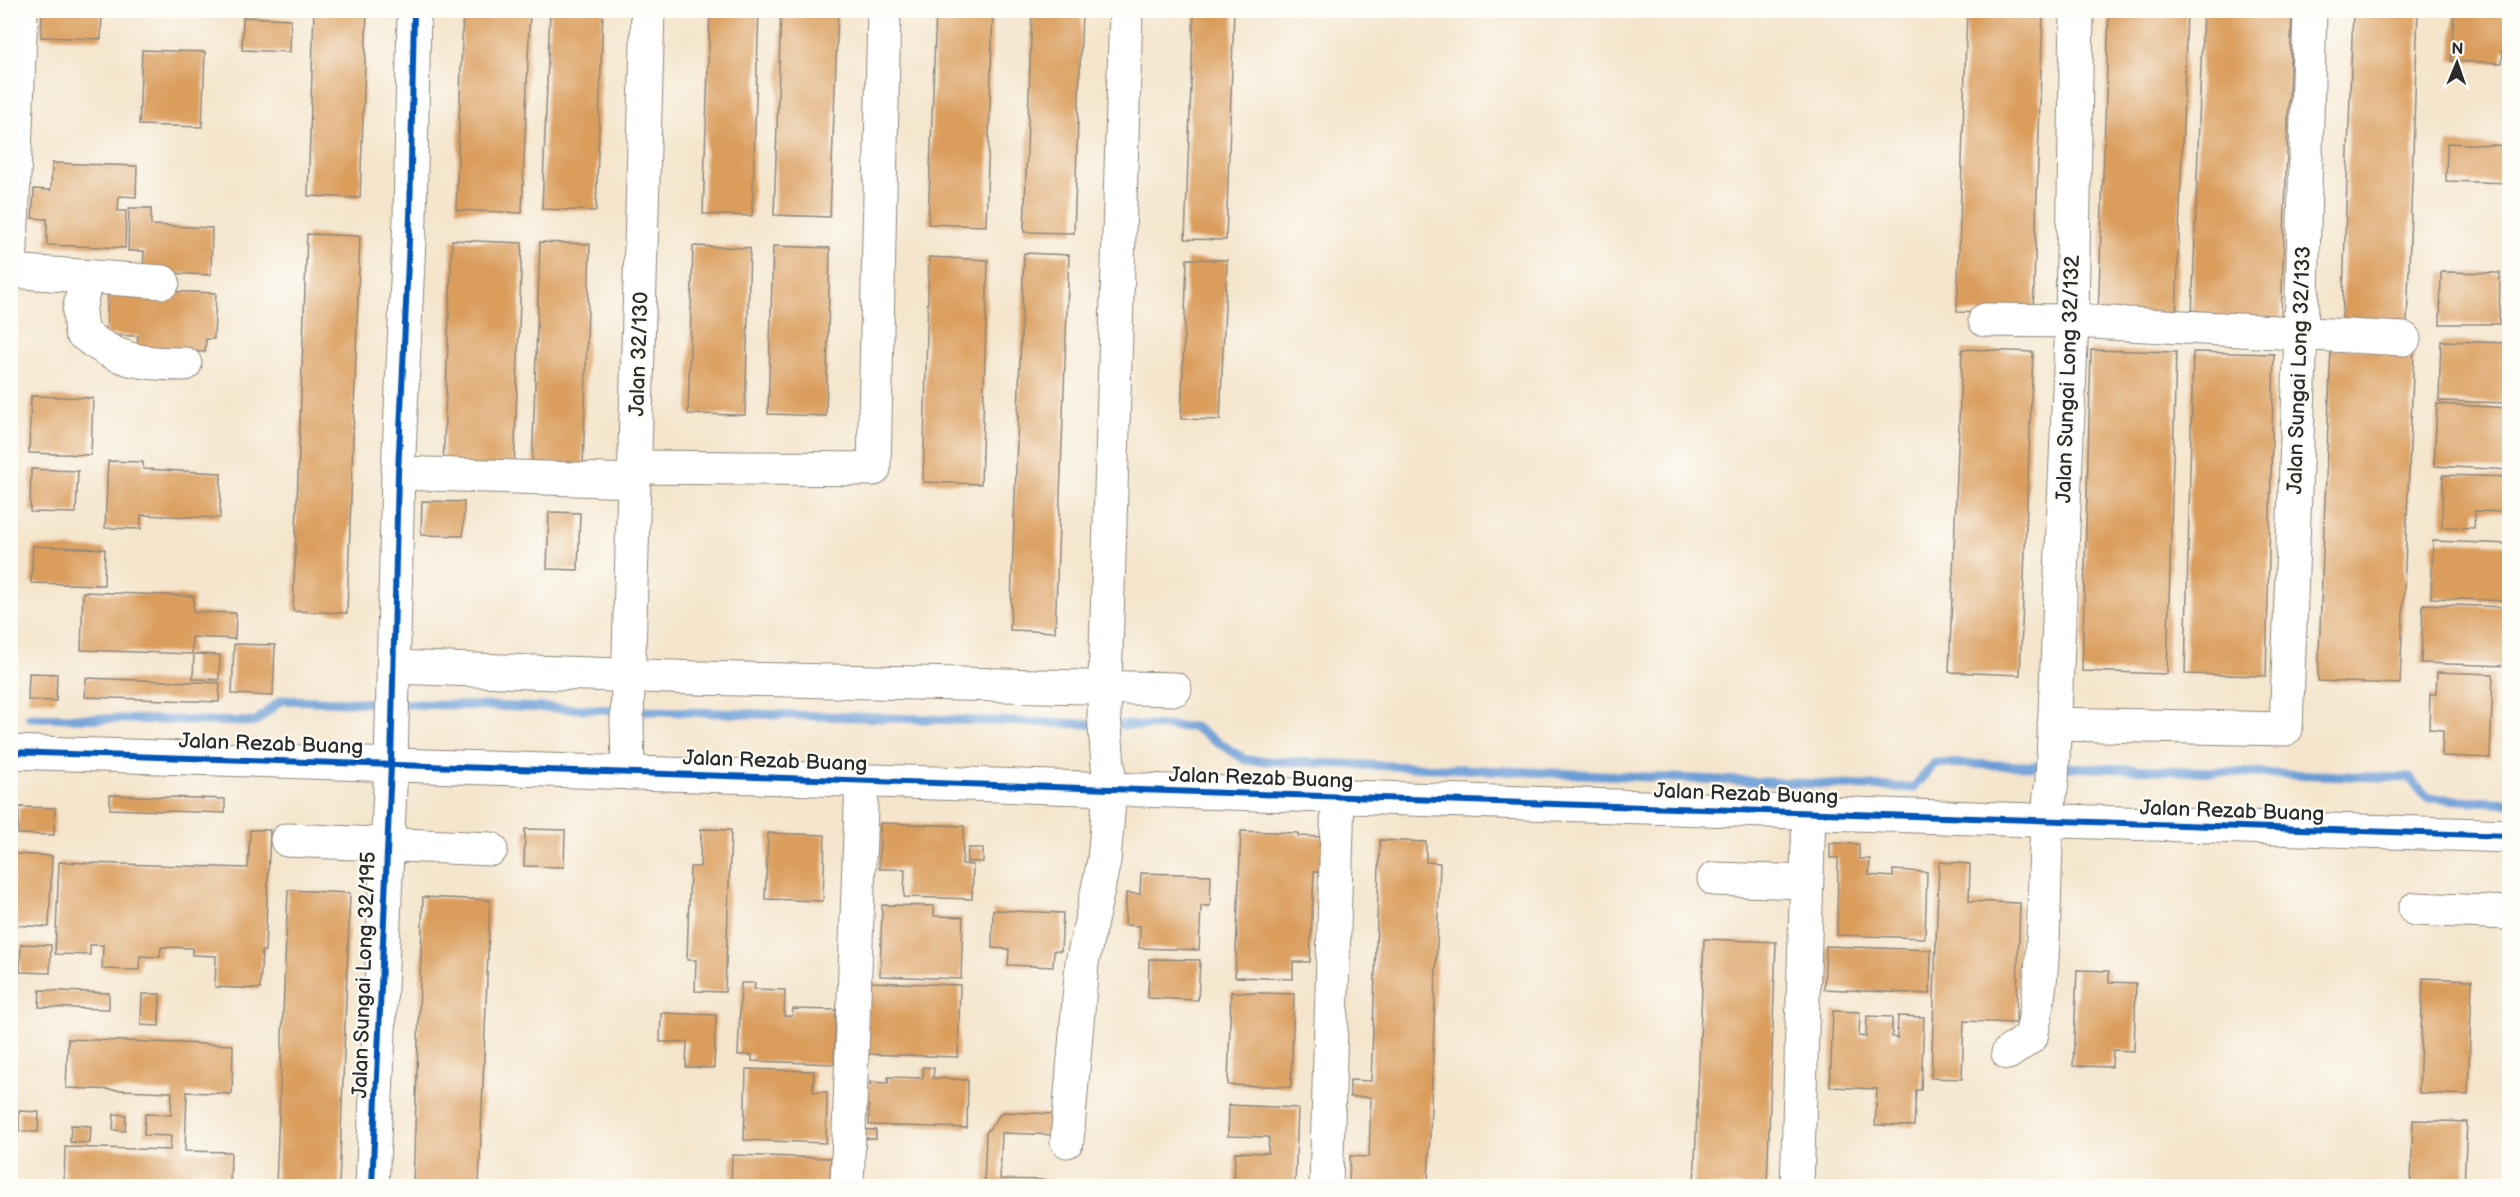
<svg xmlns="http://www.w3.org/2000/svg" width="2520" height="1197" viewBox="0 0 2520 1197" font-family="'Balsamiq Sans',sans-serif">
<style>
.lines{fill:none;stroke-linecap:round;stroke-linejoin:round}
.stream{stroke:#6b9cd5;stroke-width:9}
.building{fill:#da9d5c}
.minor-casing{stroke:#90887c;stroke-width:35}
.minor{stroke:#fff;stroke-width:33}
.cycleway-casing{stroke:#fdfcf7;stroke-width:10}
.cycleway{stroke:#0057b8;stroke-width:6}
.labels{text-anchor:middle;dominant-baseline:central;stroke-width:4.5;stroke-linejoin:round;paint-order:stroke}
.street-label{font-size:21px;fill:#2b2b2b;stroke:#fdfcf7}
</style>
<rect width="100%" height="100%" fill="#fdfcf7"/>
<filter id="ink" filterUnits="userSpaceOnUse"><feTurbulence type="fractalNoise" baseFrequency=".0167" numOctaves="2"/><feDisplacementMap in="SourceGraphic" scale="12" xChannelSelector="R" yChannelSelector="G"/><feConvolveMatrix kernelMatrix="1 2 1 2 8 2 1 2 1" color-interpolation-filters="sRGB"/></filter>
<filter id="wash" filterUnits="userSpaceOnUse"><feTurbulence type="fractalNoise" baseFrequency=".008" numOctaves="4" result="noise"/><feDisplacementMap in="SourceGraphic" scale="24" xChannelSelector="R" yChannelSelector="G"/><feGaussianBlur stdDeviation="1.35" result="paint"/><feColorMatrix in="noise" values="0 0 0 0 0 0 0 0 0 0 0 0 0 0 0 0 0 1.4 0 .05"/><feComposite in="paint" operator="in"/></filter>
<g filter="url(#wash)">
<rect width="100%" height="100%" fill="#f4e5cc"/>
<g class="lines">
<polyline class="stream" points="29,717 255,722 281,700 1194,727 1246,760 1913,788 1935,763 2410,778 2427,798 2510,803"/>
</g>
<g id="blocks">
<g class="building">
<polygon points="42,10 102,10 101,39 41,37"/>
<polygon points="314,10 367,10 360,198 308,196"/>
<polygon points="463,10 530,10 522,213 456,210"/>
<polygon points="550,10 603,10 596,211 542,209"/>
<polygon points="710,10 759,10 752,216 703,214"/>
<polygon points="781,10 838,10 830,217 774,215"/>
<polygon points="936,10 993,10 986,226 928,224"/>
<polygon points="1032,10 1082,10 1074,233 1024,232"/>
<polygon points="1194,10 1234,10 1226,240 1185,239"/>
<polygon points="1967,10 2043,10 2033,315 1957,312"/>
<polygon points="2109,10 2187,10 2176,320 2098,317"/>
<polygon points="2203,10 2292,10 2281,320 2192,317"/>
<polygon points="2353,10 2418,10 2407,326 2342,323"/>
<polygon points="2454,10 2505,10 2505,21 2510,21 2510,51 2503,50 2502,63 2451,61"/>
<polygon points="243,17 291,19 290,52 242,50"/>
<polygon points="142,50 205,52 202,127 139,125"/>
<polygon points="2447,143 2510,146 2510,183 2446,181"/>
<polygon points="52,163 137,166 136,197 119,196 118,211 126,211 125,248 47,245 47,219 32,218 34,189 51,190"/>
<polygon points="129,208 151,208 151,225 212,228 211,275 143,272 144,251 128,251"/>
<polygon points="307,234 360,236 347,613 293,611"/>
<polygon points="452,240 522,243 514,470 443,467"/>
<polygon points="540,242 590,244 583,469 532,467"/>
<polygon points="693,246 750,248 745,415 688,414"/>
<polygon points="773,246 830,248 826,416 768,414"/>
<polygon points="1024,253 1069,255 1055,632 1010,630"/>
<polygon points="929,257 988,260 981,484 923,482"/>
<polygon points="1187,259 1227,260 1220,420 1181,419"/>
<polygon points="2441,272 2500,273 2499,324 2440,324"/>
<polygon points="108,289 216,293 214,339 206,339 205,352 137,350 138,336 106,335"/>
<polygon points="2441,341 2510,343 2510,403 2439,401"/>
<polygon points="2331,347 2414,351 2400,684 2318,681"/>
<polygon points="1962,349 2033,352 2020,675 1949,672"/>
<polygon points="2091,350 2176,352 2167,674 2082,671"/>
<polygon points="2193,352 2274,354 2266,676 2185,674"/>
<polygon points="31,396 93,398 91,455 29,453"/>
<polygon points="2437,404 2510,408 2510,470 2434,466"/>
<polygon points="108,461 143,462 143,469 221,473 220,518 141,515 141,529 105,528"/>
<polygon points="31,469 78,471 76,513 30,512"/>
<polygon points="2443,475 2510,477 2510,512 2475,511 2474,528 2442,527"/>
<polygon points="422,501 464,502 463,536 421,535"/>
<polygon points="549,512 580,513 578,570 547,569"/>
<polygon points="2433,541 2510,544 2508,601 2431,598"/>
<polygon points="33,546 105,549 104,585 31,583"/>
<polygon points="83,592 194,596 193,612 236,613 235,639 192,637 192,654 81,650"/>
<polygon points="2423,604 2510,607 2508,666 2421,663"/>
<polygon points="234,644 275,645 273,696 232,694"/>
<polygon points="194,654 220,655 219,680 193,679"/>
<polygon points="2437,672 2493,674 2490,758 2442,756 2443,730 2429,729 2430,694 2436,694"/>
<polygon points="29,673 57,674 56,701 28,700"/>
<polygon points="86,678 220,683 219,702 85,697"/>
<polygon points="110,795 225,799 225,813 110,809"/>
<polygon points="19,807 55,808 54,835 18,834"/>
<polygon points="880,823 964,826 962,864 973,865 972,899 904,897 905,869 879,869"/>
<polygon points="525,829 565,830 564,867 524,866"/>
<polygon points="701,829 731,830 725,992 695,991 696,960 687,960 690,867 700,867"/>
<polygon points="250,830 270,830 265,951 262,951 260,989 215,987 216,956 192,955 192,948 161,947 160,957 140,956 139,970 102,969 103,945 90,945 90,955 55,954 59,862 248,868"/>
<polygon points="1241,831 1298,833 1298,836 1326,837 1325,872 1314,872 1310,962 1293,962 1293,979 1235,977"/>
<polygon points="768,833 825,835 823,901 765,899"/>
<polygon points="1380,840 1426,842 1426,862 1440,863 1428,1186 1349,1186 1350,1156 1369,1157 1371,1097 1350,1097 1350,1080 1371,1081"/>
<polygon points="1830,843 1859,844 1859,859 1870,859 1869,875 1893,877 1893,870 1927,872 1925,938 1837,935 1838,858 1830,858"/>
<polygon points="968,848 983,848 983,862 967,862"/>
<polygon points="14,854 52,856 49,927 11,925"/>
<polygon points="1939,862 1970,864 1969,901 2020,903 2016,1023 1964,1021 1962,1079 1931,1078"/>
<polygon points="1141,873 1211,875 1210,906 1201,906 1199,950 1139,948 1140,926 1125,925 1126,893 1140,894"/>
<polygon points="288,890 350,893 339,1186 276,1186"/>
<polygon points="423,897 490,900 479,1186 413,1186"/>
<polygon points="882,905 934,906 934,916 963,917 961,979 880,976"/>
<polygon points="993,910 1063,913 1061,951 1054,950 1053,967 1008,965 1009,949 992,948"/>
<polygon points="1704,939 1776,942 1767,1186 1694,1186"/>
<polygon points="21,944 51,945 50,973 20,972"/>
<polygon points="1826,946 1931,950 1930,994 1824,989"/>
<polygon points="1149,959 1200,960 1198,1000 1148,998"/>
<polygon points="2077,970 2109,971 2109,982 2136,983 2134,1051 2113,1050 2112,1067 2073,1066"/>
<polygon points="2423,978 2472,980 2468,1095 2419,1093"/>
<polygon points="868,982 960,985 958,1057 865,1054"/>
<polygon points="741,983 755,983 754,989 785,990 784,1016 792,1016 793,1009 836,1010 834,1064 752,1061 752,1055 738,1055"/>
<polygon points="40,990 109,993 109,1009 39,1007"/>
<polygon points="1231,992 1294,994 1291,1087 1228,1085"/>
<polygon points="142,994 160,994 159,1026 141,1025"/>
<polygon points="1833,1011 1860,1012 1859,1036 1866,1037 1867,1016 1892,1017 1892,1037 1897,1038 1898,1016 1924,1017 1921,1090 1916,1090 1914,1126 1875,1125 1877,1089 1830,1087"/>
<polygon points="661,1013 716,1015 714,1068 686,1067 687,1042 660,1042"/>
<polygon points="68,1039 233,1045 232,1094 187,1092 185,1151 231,1152 230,1186 64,1186 65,1147 170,1150 171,1136 144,1135 145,1114 171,1115 172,1092 66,1088"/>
<polygon points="923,1067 934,1068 933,1078 968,1080 967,1128 869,1125 869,1106 861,1106 862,1085 870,1085 870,1082 888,1083 888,1077 923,1078"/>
<polygon points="746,1069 814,1071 813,1092 827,1092 826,1143 744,1140"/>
<polygon points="1229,1105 1298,1108 1295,1186 1234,1186 1235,1152 1268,1153 1269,1137 1228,1136"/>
<polygon points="19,1111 39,1112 38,1132 19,1131"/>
<polygon points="1002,1112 1058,1114 1057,1135 1002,1133 1000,1179 1048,1180 1048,1186 984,1186 986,1133"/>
<polygon points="114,1114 126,1115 125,1131 113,1130"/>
<polygon points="2413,1120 2467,1122 2464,1186 2411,1186"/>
<polygon points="71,1125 91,1126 90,1143 70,1142"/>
<polygon points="857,1129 876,1130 876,1139 857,1138"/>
<polygon points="732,1155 831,1158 830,1186 731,1186"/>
</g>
</g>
</g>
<g filter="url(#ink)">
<use href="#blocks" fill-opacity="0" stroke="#90887c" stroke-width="1.5"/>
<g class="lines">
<defs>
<g id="minor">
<polyline points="10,270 21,10"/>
<polyline points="10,271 163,282"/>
<path d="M86,277L79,312L81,332C116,361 141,364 185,364"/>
<polyline points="1985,320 2072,321 2404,339"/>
<polyline points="636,467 874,469 884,10"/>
<polyline points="398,473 634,481"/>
<polyline points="393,667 699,678 1175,689"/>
<polyline points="2054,724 2286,729 2301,333 2310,10"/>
<polyline points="10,752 2510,836"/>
<polyline points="628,773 627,720 648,10"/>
<polyline points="287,840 491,849"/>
<polyline points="1714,879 1806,882"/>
<polyline points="2415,909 2510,913"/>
<path d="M2008,1053L2031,1037C2051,953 2039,865 2052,781L2072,321L2077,10"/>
<polyline points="1067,1141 1082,963 1104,861 1110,789 1104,715 1126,10"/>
<polyline points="372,1186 391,765 398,473 410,219 414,10"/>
<polyline points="847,1186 862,781"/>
<polyline points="1326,1186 1338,797"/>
<polyline points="1797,1186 1809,813"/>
</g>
</defs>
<use href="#minor" class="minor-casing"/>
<use href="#minor" class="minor"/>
<defs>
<g id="cycleway">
<polyline points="10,752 2510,836"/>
<polyline points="372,1186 391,765 398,473 410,219 414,10"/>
</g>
</defs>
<use href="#cycleway" class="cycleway-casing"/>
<use href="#cycleway" class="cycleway"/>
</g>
</g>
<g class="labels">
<g class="street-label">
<text transform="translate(639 354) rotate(-88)">Jalan 32/130</text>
<text transform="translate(2299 370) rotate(-88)">Jalan Sungai Long 32/133</text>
<text transform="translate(2068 379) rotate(-88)">Jalan Sungai Long 32/132</text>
<text transform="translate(271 744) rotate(2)">Jalan Rezab Buang</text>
<text transform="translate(775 761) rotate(2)">Jalan Rezab Buang</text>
<text transform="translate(1261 778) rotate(2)">Jalan Rezab Buang</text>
<text transform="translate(1746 794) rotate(2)">Jalan Rezab Buang</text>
<text transform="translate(2232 811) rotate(2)">Jalan Rezab Buang</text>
<text transform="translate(364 975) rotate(-88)">Jalan Sungai Long 32/195</text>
</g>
</g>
<rect width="2520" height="1197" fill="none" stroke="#fdfcf7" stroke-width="36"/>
<g transform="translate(2457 63) rotate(2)" stroke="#fdfcf7" stroke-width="4.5" paint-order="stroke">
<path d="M0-4.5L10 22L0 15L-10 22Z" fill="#2b2b2b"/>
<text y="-9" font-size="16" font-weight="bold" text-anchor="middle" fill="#2b2b2b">N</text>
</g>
</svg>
